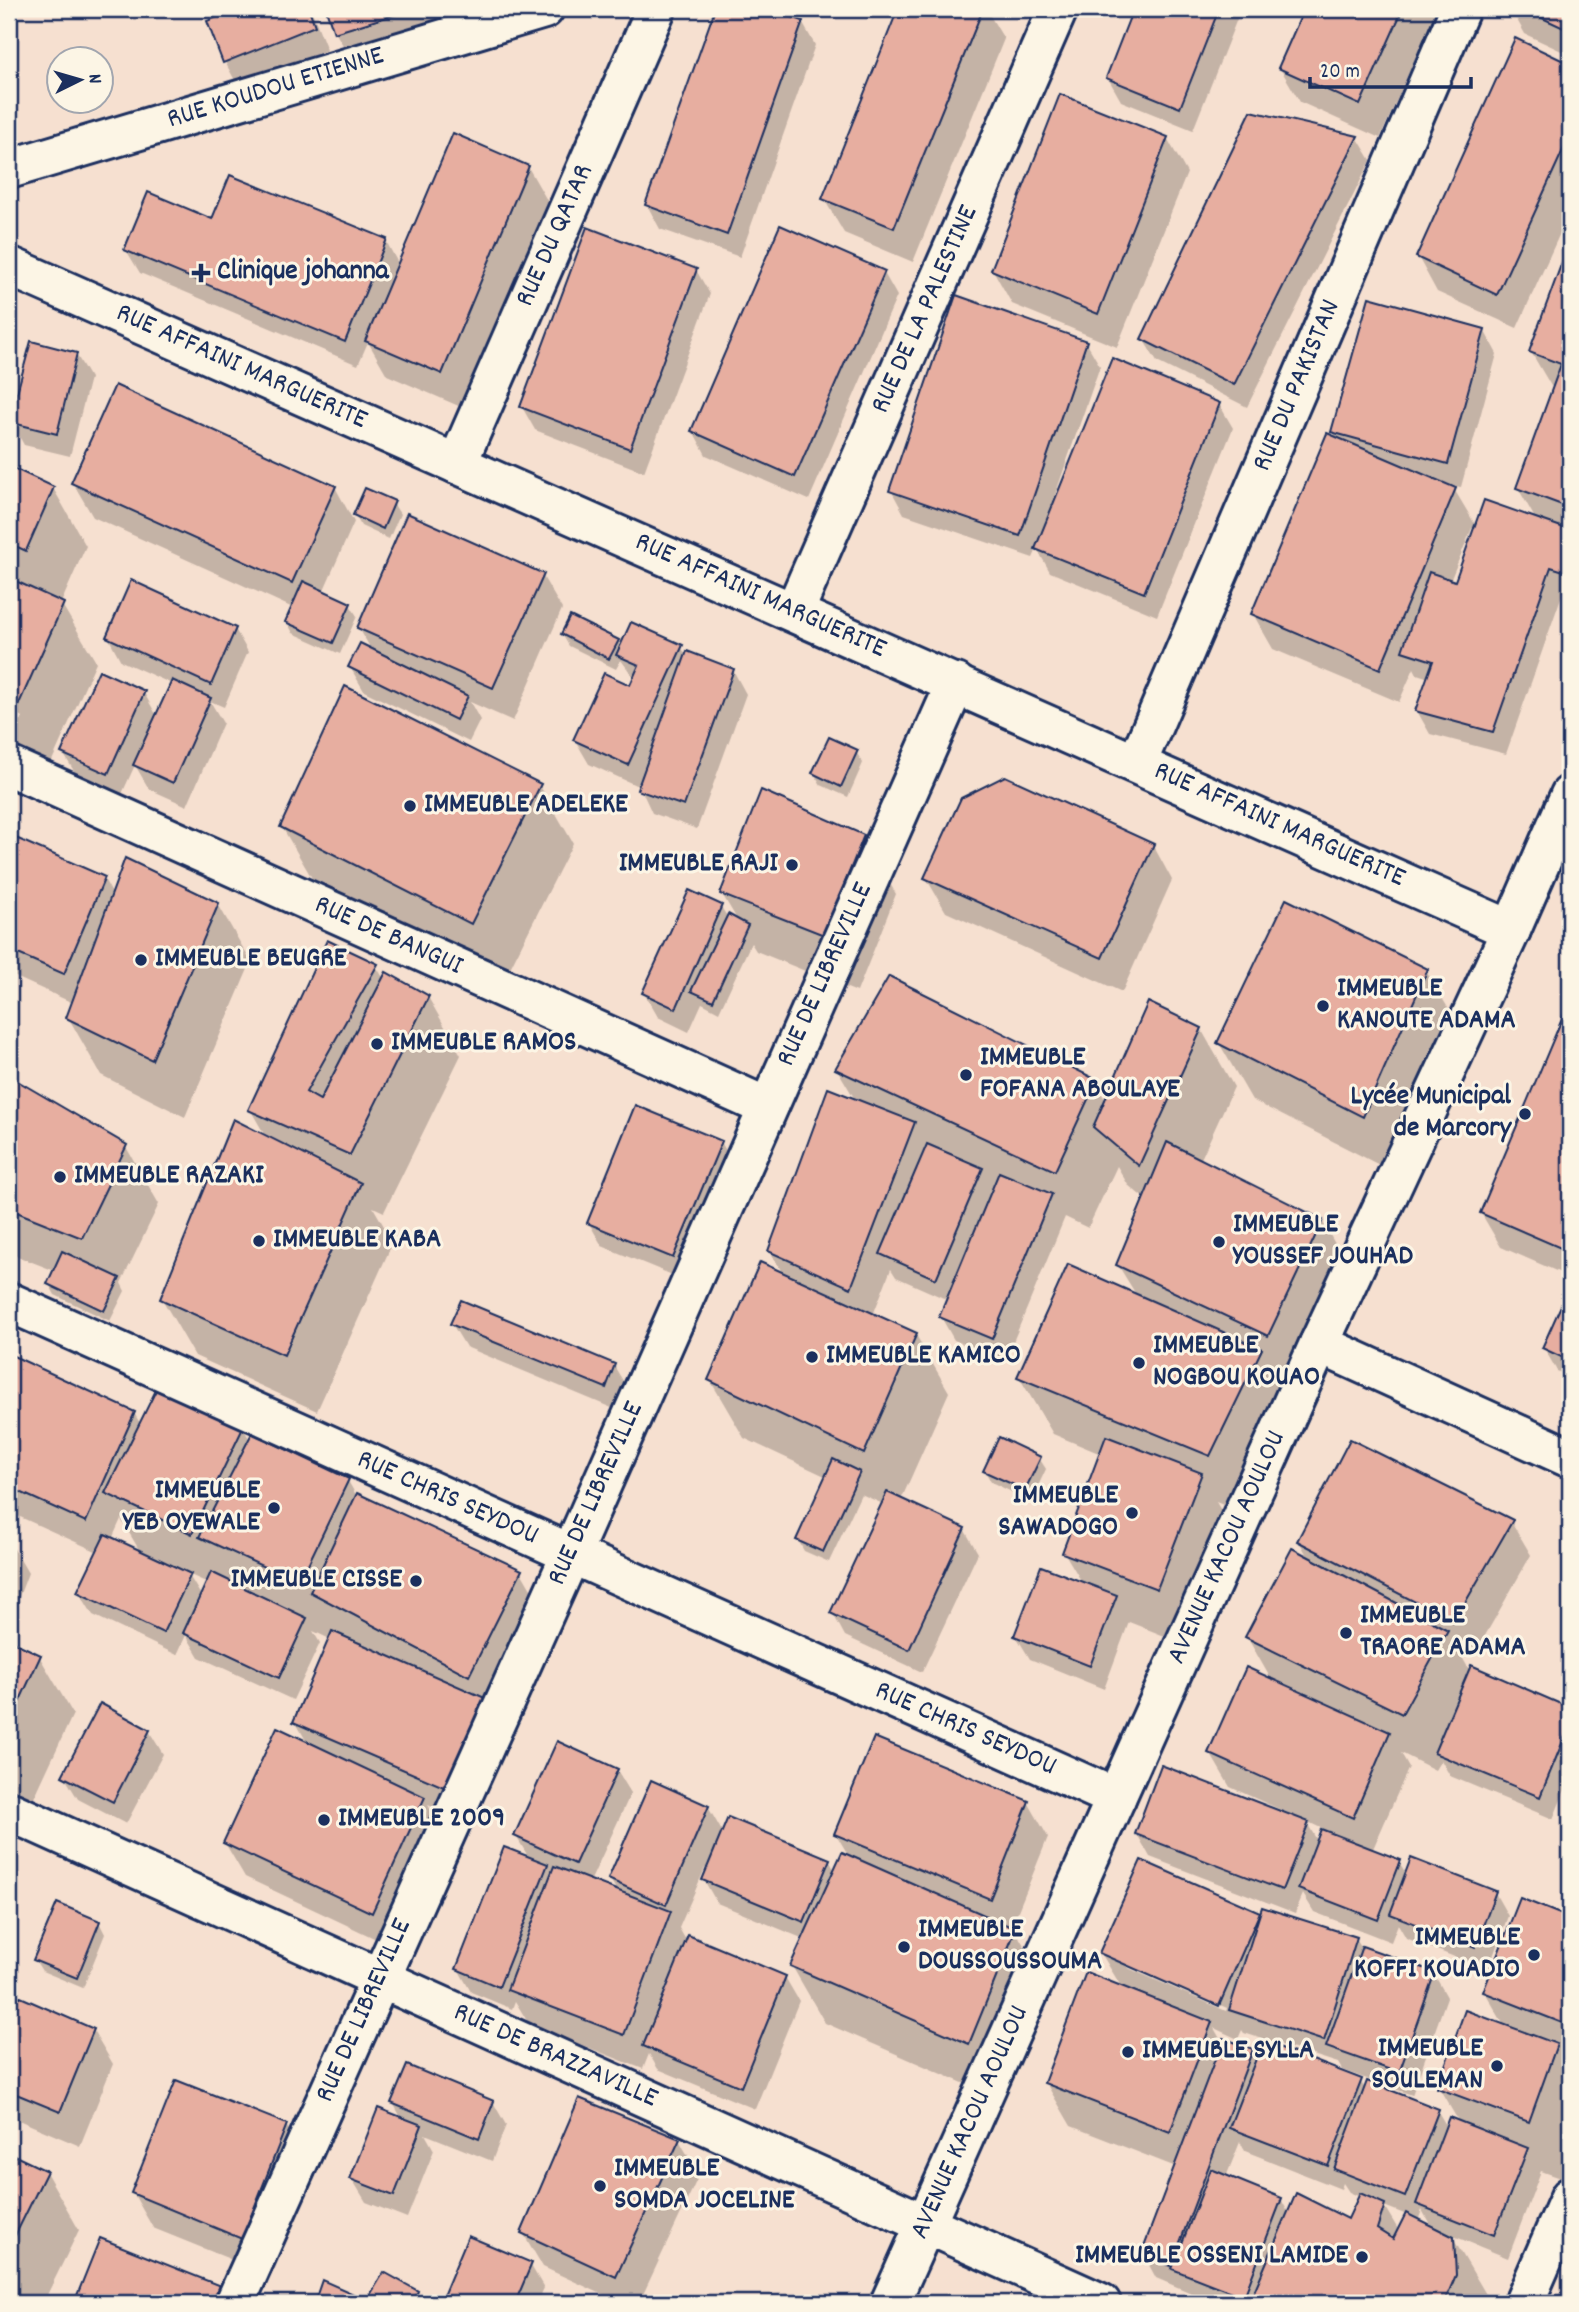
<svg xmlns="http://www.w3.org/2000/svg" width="1579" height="2312" viewBox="0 0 1579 2312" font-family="Dekko,sans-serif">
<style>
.shadow{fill:#0003;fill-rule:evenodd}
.building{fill:#e7aea0;stroke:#1b2f5e;stroke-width:2}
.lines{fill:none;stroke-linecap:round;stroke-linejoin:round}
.street-casing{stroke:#1b2f5e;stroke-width:44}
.street{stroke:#fcf5e5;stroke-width:38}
.poi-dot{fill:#1b2f5e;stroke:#fcf5e5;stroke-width:2.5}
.labels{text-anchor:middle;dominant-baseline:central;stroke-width:6;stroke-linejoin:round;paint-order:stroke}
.street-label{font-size:28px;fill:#1b2f5e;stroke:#fcf5e5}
.poi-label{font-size:28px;font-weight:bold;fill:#1b2f5e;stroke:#fcf5e5;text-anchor:start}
</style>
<rect width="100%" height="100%" fill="#f6e0d0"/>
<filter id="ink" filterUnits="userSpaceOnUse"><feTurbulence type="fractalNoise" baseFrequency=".0143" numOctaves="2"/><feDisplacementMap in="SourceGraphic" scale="14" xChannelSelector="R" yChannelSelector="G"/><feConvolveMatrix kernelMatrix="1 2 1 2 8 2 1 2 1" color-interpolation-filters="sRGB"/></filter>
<g filter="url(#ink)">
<g class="shadow">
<polygon points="242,9 311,9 327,50 238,86 225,62 209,22"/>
<polygon points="328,9 502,9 349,55 335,32"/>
<polygon points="717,9 764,9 802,22 815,45 740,257 660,229 647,205"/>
<polygon points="900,9 986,9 1004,39 913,262 844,233 824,199"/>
<polygon points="1135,9 1241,9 1193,130 1121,101 1108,78"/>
<polygon points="1306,9 1437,9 1380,138 1300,102 1280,68"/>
<polygon points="1511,9 1570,9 1570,55 1525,34"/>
<polygon points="1516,41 1570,66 1570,211 1517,328 1437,292 1418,257"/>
<polygon points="1357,137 1371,160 1247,407 1157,362 1143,339"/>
<polygon points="1167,138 1187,173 1117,347 1012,304 993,270"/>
<polygon points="528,167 548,202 461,407 387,375 368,342 358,365 140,273 126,250 213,221 386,241 399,265"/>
<path d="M1570,245V591L1564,589L1506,754L1430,734L1417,711L1429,678L1417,674L1414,668L1399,702L1273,649L1253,614L1338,440L1333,432L1484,330L1497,354L1461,487L1442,484L1454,489L1476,526L1536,520L1518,488L1555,388L1551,386L1531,352ZM1472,528L1475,529L1456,584L1450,581Z"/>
<polygon points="696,270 710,294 644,472 535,430 522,407"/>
<polygon points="884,273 897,296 809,500 706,455 693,431"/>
<polygon points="1086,342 1100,366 1055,495 1219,404 1233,428 1157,616 1050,572 1037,549 1033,558 904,514 891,490"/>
<polygon points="76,354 90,378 70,456 24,445 11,422"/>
<polygon points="9,468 53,488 86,546 61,603 96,662 47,772 9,754 9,715 21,721 23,717 9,711"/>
<polygon points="73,483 335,487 354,522 323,592 350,605 357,616 340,654 293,633 287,622 293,608 93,517"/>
<polygon points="393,503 400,514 389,539 361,526 355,515"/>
<polygon points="542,575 562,609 513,721 470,702 480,720 469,742 364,691 350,667 372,651 359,628"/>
<polygon points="235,629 248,652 224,707 210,701 223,723 187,806 149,789 135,765 121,796 77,776 63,753 144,693 157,716 172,684 121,661 108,637"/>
<polygon points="562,634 618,641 621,647 681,647 687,656 733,670 746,694 697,829 652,813 640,787 589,764 575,740 631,687 635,679 621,660 616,669 569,646"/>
<polygon points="856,752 863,763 848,797 821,785 814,773"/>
<polygon points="540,786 573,843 504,980 316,885 282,827"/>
<polygon points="9,837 104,879 113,895 218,904 251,962 185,1117 101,1075 68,1017 73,1003 9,974"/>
<polygon points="863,837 896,894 857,992 756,951 751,943 719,1012 702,1003 689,1032 658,1017 644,993 721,907 728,918 738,921 722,894"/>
<polygon points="1153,845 1172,880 1122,992 946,912 926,878"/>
<polygon points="376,966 384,979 428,997 461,1055 384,1212 373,1207 393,1242 317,1411 195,1356 162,1299 266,1137 250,1109"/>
<polygon points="1426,971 1460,1028 1397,1174 1252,1100 1219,1043"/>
<polygon points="1570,1005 1570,1277 1501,1247 1481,1213"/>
<polygon points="1201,1029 1234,1087 1200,1161 1322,1221 1355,1279 1301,1393 1279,1382 1294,1408 1243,1513 1216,1502 1234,1532 1190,1646 1129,1622 1104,1689 1030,1659 1016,1636 1083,1584 1064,1552 1101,1454 1053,1434 1019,1377 1137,1296 1118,1265 1145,1199 1128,1185 1117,1166 1088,1228 1065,1217 1005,1361 954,1340 941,1317 948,1300 896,1277 891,1269 873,1315 916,1335 949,1392 901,1500 964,1529 978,1553 922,1672 845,1636 832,1612 883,1504 861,1494 829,1562 804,1551 798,1540 827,1477 744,1438 710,1380 783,1274 770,1251 856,1101 837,1069 1095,1082 1106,1101"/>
<polygon points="9,1078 126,1147 159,1204 121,1283 125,1291 110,1321 55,1295 49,1284 55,1271 9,1253"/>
<polygon points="721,1142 735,1166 687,1281 602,1246 589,1223"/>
<polygon points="1568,1294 1570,1295 1570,1377 1557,1371 1544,1348"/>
<polygon points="452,1324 614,1366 628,1389 619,1411 466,1347"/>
<path d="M9,1356L134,1413L141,1425L243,1428L250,1440L348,1481L356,1495L521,1572L554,1629L466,1821L428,1805L444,1833L391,1946L245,1877L225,1843L308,1744L295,1721L330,1639L313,1631L320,1643L293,1700L199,1657L186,1635L177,1655L93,1615L79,1592L98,1552L9,1512ZM121,1519L141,1553L112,1539ZM188,1574L208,1583L202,1597Z"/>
<polygon points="1039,1458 1046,1469 1031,1501 991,1482 985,1471"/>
<path d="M1511,1521L1531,1555L1474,1655L1455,1645L1470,1671L1472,1668L1570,1710V1778L1553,1819L1450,1776L1441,1760L1435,1770L1401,1753L1409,1767L1372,1851L1399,1862L1407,1875L1495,1893L1508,1916L1488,1970L1406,1938L1398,1924L1391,1942L1314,1912L1303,1894L1295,1913L1150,1857L1137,1834L1287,1816L1288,1813L1230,1787L1210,1753L1272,1681L1247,1637L1309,1559L1299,1541ZM1306,1821L1323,1829L1318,1842Z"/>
<polygon points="9,1547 14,1549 28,1573 12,1615 9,1614"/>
<polygon points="9,1642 39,1656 73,1714 14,1841 9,1839"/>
<polygon points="149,1731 163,1754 126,1824 78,1799 64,1776"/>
<polygon points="617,1770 631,1793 590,1882 618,1893 610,1879 708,1807 723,1833 829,1860 835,1871 850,1858 836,1834 1028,1802 1048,1837 1011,1928 1015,1930 1049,1988 1002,2100 825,2023 792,1966 804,1939 717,1903 704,1880 708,1869 705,1868 679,1928 687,1942 785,1977 799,2001 755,2109 658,2069 649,2054 643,2069 529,2024 515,2001 512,2009 471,1992 458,1969 529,1858 516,1836"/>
<path d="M1521,1901L1570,1920V2154L1561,2178L1541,2171L1508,2258L1451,2235L1487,2296V2303H1215L1156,2278L1143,2254L1176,2167L1071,2126L1046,2083L1122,1988L1101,1953L1259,1914L1261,1917L1356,1938L1362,1948L1434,1974L1447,1997L1412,2095L1342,2070L1338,2063L1244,2033L1242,2030L1238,2039L1214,2028L1223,2044L1252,2051L1258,2061L1360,2081L1366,2090L1437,2110L1447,2127L1459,2122L1439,2088L1505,2027L1485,1992ZM1128,1964L1227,2008L1226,2011L1128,1968ZM1240,2142L1245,2151L1341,2189L1343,2183L1349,2192L1360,2197L1349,2222L1289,2214L1281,2199L1226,2177ZM1384,2206L1407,2215L1399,2231ZM1422,2210L1432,2228L1418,2221Z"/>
<polygon points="99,1922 105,1934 83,1988 42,1971 35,1960"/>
<polygon points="9,1994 93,2030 113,2064 80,2146 9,2116"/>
<polygon points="493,2102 506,2125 492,2161 425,2134 434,2150 407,2218 366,2202 352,2179 402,2119 393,2103"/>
<polygon points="286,2125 306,2160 262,2272 153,2228 133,2193"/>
<polygon points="679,2140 699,2175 639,2303 621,2303 543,2267 523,2233"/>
<polygon points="9,2155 46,2172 79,2230 43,2303 9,2303"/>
<polygon points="469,2238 530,2264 544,2288 537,2303 442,2303"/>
<polygon points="101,2240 231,2303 76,2303"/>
<polygon points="323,2282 368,2302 417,2292 424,2303 315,2303"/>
</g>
<g class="building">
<polygon points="237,9 309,9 315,26 223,63 207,21"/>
<polygon points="326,9 413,9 334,33"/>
<polygon points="715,9 769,9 803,21 727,235 645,205"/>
<polygon points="898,9 983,9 894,228 822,199"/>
<polygon points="1133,9 1219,9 1180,108 1106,78"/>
<polygon points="1304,9 1403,9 1360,105 1278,68"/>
<polygon points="1523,9 1570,9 1570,31"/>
<polygon points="1515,38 1570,64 1570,135 1497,295 1416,257"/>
<polygon points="1060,94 1168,137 1098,314 991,270"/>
<polygon points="1251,111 1358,136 1234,385 1141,339"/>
<polygon points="453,133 529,166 442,374 365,341"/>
<polygon points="230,175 387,239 345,342 124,250 148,192 212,219"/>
<polygon points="780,225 885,271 795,477 691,431"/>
<polygon points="587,227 697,269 630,449 520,407"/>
<polygon points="1569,243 1570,244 1570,508 1516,488 1561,364 1529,352"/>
<polygon points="956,295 1087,341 1020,536 889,491"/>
<polygon points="1369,297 1485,329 1448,464 1331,432"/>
<polygon points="31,341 77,353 57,434 9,422"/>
<polygon points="1112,358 1220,403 1144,593 1035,549"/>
<polygon points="115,385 336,486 292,583 71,483"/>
<polygon points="1327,433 1456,488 1380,669 1251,614"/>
<polygon points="9,466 54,487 26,551 9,543"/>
<polygon points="365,488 395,501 383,529 353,515"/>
<polygon points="1484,500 1570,530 1570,573 1551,567 1493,732 1415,711 1433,661 1402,651 1429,572 1455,581"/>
<polygon points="407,513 544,574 493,688 357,628"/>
<polygon points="9,578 64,603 14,715 9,713"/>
<polygon points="131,580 236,628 211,685 106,637"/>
<polygon points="303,581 351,603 333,643 285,622"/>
<polygon points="570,616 619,640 609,659 561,634"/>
<polygon points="631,622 683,645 628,765 573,740 604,673 630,685 639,665 616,655"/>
<polygon points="360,643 468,696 456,720 348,667"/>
<polygon points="687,651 734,669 684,806 637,790"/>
<polygon points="99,670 145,691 108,774 61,753"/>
<polygon points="172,680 211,698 173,783 133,765"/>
<polygon points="345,686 541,784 471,924 280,827"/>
<polygon points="829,737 858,750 841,787 812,773"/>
<polygon points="1005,776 1154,844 1102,958 924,878 961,798"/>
<polygon points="761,790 864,835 824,935 720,894"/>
<polygon points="9,835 105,877 64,974 9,950"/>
<polygon points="125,858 219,903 152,1060 66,1018"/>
<polygon points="689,890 722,905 676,1009 642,993"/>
<polygon points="1286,899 1428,969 1363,1117 1217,1043"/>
<polygon points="728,914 748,925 713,1001 691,991"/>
<polygon points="327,940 378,964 306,1092 320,1100 386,972 429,996 350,1155 248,1110"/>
<polygon points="889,976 1097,1080 1055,1171 835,1069"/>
<polygon points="1570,1000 1570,1231 1563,1249 1480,1213"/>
<polygon points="1148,1002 1202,1028 1139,1166 1093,1127"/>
<polygon points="9,1076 127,1145 82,1238 9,1209"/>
<polygon points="828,1088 915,1122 851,1288 768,1251"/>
<polygon points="635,1105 722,1141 673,1258 587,1223"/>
<polygon points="233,1119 361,1183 284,1355 160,1299"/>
<polygon points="1167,1142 1323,1220 1268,1336 1116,1265"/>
<polygon points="927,1144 983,1168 936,1279 880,1254"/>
<polygon points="999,1172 1052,1194 992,1339 939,1317"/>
<polygon points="62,1251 120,1278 104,1311 47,1284"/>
<polygon points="760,1262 917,1333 864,1454 708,1380"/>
<polygon points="1068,1264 1262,1349 1210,1456 1017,1377"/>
<polygon points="1567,1292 1570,1293 1570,1361 1542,1348"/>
<polygon points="461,1300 615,1364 606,1388 450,1324"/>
<polygon points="9,1354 135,1412 86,1522 9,1487"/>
<polygon points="159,1384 244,1426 192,1534 105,1493"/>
<polygon points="252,1433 349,1479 299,1583 199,1537"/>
<polygon points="1106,1436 1202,1473 1157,1589 1062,1553"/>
<polygon points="999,1437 1041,1457 1025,1490 983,1471"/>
<polygon points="1350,1439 1513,1520 1454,1622 1297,1541"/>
<polygon points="833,1459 860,1472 823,1552 796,1540"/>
<polygon points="887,1492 965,1528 909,1650 830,1613"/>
<polygon points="357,1493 522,1570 469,1676 310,1592"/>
<polygon points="105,1534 191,1574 163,1633 77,1592"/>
<polygon points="1292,1548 1448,1630 1402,1714 1245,1637"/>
<polygon points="1041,1566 1117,1595 1090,1666 1014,1636"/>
<polygon points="211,1572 307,1618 279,1678 183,1633"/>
<polygon points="332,1631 485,1698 446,1788 293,1722"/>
<polygon points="9,1640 41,1655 9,1724"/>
<polygon points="1471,1665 1570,1708 1570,1724 1540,1797 1434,1753"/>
<polygon points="1246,1667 1390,1732 1353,1818 1208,1753"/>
<polygon points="100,1703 150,1730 113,1802 62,1776"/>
<polygon points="277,1727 425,1797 372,1913 223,1843"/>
<polygon points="874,1737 1029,1801 990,1899 834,1834"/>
<polygon points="557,1741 618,1769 575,1864 514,1836"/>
<polygon points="1161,1765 1309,1822 1282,1890 1135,1834"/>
<polygon points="651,1780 709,1806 666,1905 608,1879"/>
<polygon points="728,1817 830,1859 804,1922 702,1880"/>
<polygon points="1321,1829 1401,1860 1378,1920 1298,1889"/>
<polygon points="504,1847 548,1864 499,1987 456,1969"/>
<polygon points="842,1852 1016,1929 969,2044 790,1966"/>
<polygon points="1411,1858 1496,1891 1475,1947 1390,1914"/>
<polygon points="1141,1860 1260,1912 1219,2006 1099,1953"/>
<polygon points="554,1866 671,1911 624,2035 507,1990"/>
<polygon points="1520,1898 1570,1918 1570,2026 1483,1992"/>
<polygon points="57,1903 100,1921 77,1978 33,1960"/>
<polygon points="1262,1907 1357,1937 1324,2041 1229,2010"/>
<polygon points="688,1935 786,1976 741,2087 643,2046"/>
<polygon points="1362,1946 1435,1972 1399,2073 1326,2047"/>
<polygon points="1086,1972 1212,2022 1170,2132 1044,2083"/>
<polygon points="9,1992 94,2029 60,2112 9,2091"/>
<polygon points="1465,2010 1557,2044 1529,2122 1437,2088"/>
<polygon points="1223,2038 1253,2049 1171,2266 1141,2254"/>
<polygon points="1263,2041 1362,2079 1328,2166 1229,2128"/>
<polygon points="407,2065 494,2101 479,2139 391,2103"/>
<polygon points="176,2080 287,2124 242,2239 131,2193"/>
<polygon points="1367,2081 1439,2109 1405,2197 1334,2169"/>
<polygon points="579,2098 680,2139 616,2277 521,2233"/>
<polygon points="378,2108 422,2125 394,2196 350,2179"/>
<polygon points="1449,2117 1528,2148 1494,2235 1416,2204"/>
<polygon points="9,2153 47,2171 9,2248"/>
<polygon points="1211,2169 1282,2198 1244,2297 1172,2269"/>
<polygon points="1296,2193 1348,2219 1360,2193 1385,2204 1377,2229 1393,2239 1406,2213 1454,2237 1456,2275 1444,2303 1270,2303 1253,2294"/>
<polygon points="468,2236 532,2263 515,2303 440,2303"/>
<polygon points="100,2238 223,2287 217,2303 74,2303"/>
<polygon points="384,2272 418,2291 413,2303 314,2303 322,2280 367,2300"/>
</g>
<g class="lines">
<defs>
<g id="street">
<polyline points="9,169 544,9"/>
<polyline points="9,266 1511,930"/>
<polyline points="457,464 656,9"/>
<polyline points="794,612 1058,9"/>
<polyline points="1137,763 1460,9"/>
<polyline points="9,766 767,1107"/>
<polyline points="9,1302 1116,1798"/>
<polyline points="1319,1344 1570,1458"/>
<polyline points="9,1811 1101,2303"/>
<polyline points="235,2303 571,1554 956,683"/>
<polyline points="890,2303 1319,1344 1511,930 1570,795"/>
<polyline points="1524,2303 1570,2197"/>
</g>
</defs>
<use href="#street" class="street-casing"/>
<use href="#street" class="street"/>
</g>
</g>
<g class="poi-dot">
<path d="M197.5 262.5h7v7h7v7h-7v7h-7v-7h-7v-7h7z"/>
<circle cx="410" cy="806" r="7"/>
<circle cx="792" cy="865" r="7"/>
<circle cx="141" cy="960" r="7"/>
<circle cx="1323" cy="1006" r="7"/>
<circle cx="377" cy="1044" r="7"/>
<circle cx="966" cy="1075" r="7"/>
<circle cx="1525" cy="1114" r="7"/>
<circle cx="60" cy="1177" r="7"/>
<circle cx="259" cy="1241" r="7"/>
<circle cx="1219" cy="1242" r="7"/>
<circle cx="812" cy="1357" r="7"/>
<circle cx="1139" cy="1363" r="7"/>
<circle cx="274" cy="1508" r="7"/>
<circle cx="1132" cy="1513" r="7"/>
<circle cx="416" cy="1581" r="7"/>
<circle cx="1346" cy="1633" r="7"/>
<circle cx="324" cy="1820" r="7"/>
<circle cx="904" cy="1947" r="7"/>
<circle cx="1534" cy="1955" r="7"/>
<circle cx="1128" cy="2052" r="7"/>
<circle cx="1497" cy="2066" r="7"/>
<circle cx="600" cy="2186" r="7"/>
<circle cx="1362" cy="2257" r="7"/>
</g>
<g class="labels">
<g class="street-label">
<text transform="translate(276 89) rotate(-17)">RUE KOUDOU ETIENNE</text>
<text transform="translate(556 236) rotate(-66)">RUE DU QATAR</text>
<text transform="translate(926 310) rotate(-66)">RUE DE LA PALESTINE</text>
<text transform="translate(241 368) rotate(24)">RUE AFFAINI MARGUERITE</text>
<text transform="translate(1298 386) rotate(-67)">RUE DU PAKISTAN</text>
<text transform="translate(760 597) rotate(24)">RUE AFFAINI MARGUERITE</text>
<text transform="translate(1279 826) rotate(24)">RUE AFFAINI MARGUERITE</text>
<text transform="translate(388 937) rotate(24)">RUE DE BANGUI</text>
<text transform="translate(826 975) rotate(-66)">RUE DE LIBREVILLE</text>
<text transform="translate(597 1494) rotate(-66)">RUE DE LIBREVILLE</text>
<text transform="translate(447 1499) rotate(24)">RUE CHRIS SEYDOU</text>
<text transform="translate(1228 1548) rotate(-66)">AVENUE KACOU AOULOU</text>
<text transform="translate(965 1730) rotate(24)">RUE CHRIS SEYDOU</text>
<text transform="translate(365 2011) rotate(-66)">RUE DE LIBREVILLE</text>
<text transform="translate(555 2057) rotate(24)">RUE DE BRAZZAVILLE</text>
<text transform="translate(971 2123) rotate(-66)">AVENUE KACOU AOULOU</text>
</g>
<g class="poi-label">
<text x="217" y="273">Clinique johanna</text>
<text x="424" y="806">IMMEUBLE ADELEKE</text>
<text x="778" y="865" text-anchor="end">IMMEUBLE RAJI</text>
<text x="155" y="960">IMMEUBLE BEUGRE</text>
<text x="1337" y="990">IMMEUBLE<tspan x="1337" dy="32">KANOUTE ADAMA</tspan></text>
<text x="391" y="1044">IMMEUBLE RAMOS</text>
<text x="980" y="1059">IMMEUBLE<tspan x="980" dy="32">FOFANA ABOULAYE</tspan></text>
<text x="1511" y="1098" text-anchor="end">Lycée Municipal<tspan x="1511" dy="32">de Marcory</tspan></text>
<text x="74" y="1177">IMMEUBLE RAZAKI</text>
<text x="1233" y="1226">IMMEUBLE<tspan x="1233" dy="32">YOUSSEF JOUHAD</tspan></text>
<text x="273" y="1241">IMMEUBLE KABA</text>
<text x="1153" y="1347">IMMEUBLE<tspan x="1153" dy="32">NOGBOU KOUAO</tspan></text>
<text x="826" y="1357">IMMEUBLE KAMICO</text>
<text x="260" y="1492" text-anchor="end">IMMEUBLE<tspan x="260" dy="32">YEB OYEWALE</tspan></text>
<text x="1118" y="1497" text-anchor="end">IMMEUBLE<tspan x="1118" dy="32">SAWADOGO</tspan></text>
<text x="402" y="1581" text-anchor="end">IMMEUBLE CISSE</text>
<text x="1360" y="1617">IMMEUBLE<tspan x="1360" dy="32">TRAORE ADAMA</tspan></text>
<text x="338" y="1820">IMMEUBLE 2009</text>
<text x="918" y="1931">IMMEUBLE<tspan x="918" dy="32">DOUSSOUSSOUMA</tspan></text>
<text x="1520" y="1939" text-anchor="end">IMMEUBLE<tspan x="1520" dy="32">KOFFI KOUADIO</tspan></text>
<text x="1483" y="2050" text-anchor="end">IMMEUBLE<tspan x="1483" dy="32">SOULEMAN</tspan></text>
<text x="1142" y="2052">IMMEUBLE SYLLA</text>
<text x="614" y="2170">IMMEUBLE<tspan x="614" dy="32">SOMDA JOCELINE</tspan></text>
<text x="1348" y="2257" text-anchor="end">IMMEUBLE OSSENI LAMIDE</text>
</g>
</g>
<rect width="1579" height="2312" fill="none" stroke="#fcf5e5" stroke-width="35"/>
<rect x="18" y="18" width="1544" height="2277" fill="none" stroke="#1b2f5e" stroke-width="2.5" filter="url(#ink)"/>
<g transform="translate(80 80) rotate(85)"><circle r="33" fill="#fcf5e5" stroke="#a2a6af" stroke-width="2"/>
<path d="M0-5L12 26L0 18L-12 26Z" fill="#1b2f5e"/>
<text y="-10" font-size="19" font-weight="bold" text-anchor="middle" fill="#1b2f5e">N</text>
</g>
<path d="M1310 77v10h161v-10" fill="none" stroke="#1b2f5e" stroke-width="3.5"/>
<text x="1320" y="77" font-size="21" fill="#1b2f5e" stroke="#fcf5e5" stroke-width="5" paint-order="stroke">20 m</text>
</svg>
